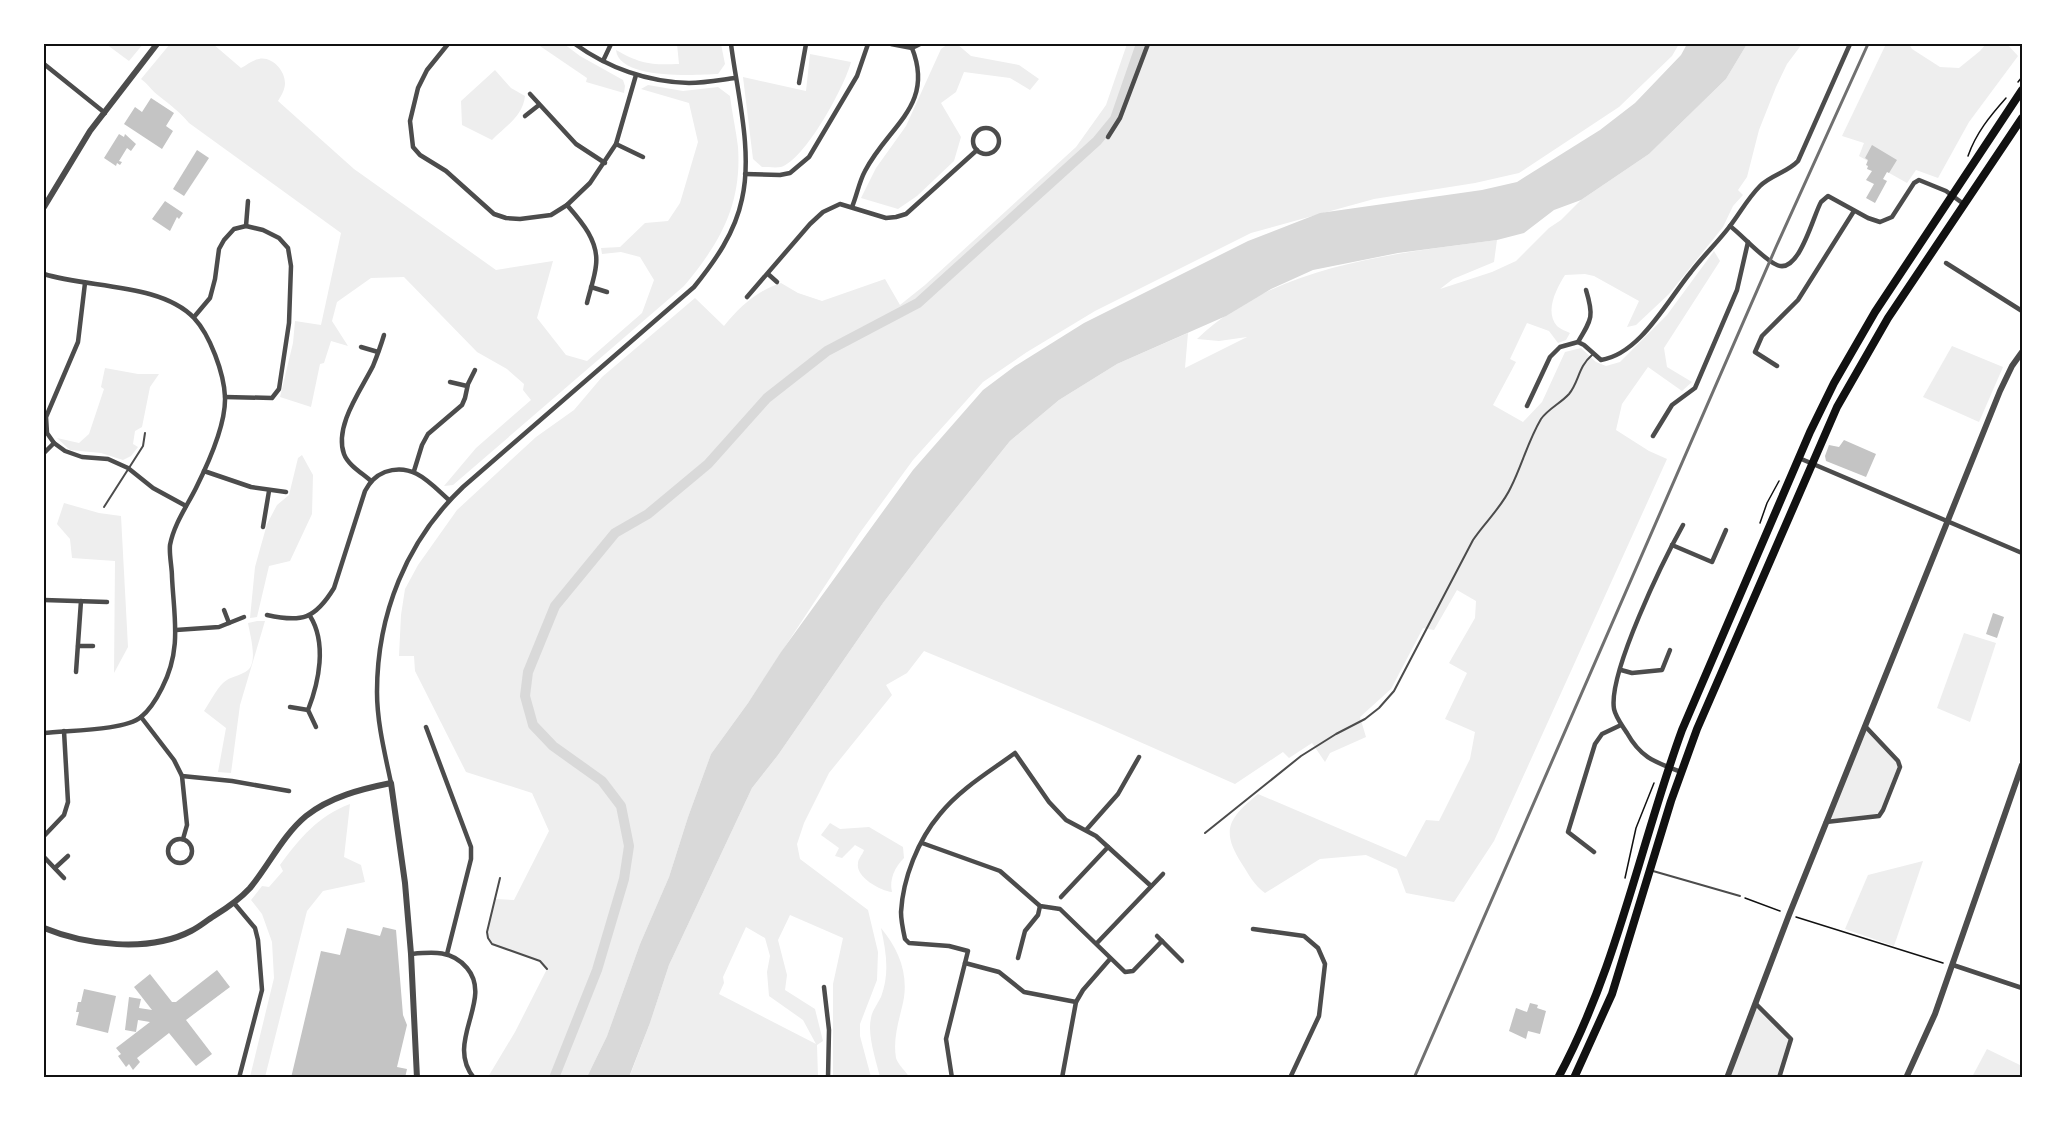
<svg xmlns="http://www.w3.org/2000/svg" width="2066" height="1121" viewBox="0 0 2066 1121" font-family="Rubik,sans-serif">
<style>
.green{fill:#eee;fill-rule:evenodd}
.water{fill:#d9d9d9}
.lines{fill:none;stroke-linecap:round;stroke-linejoin:round}
.canal{stroke:#d9d9d9;stroke-width:10}
.building{fill:#c4c4c4}
.path{stroke:#111;stroke-width:1.5}
.service{stroke:#4c4c4c;stroke-width:2}
.minor{stroke:#4c4c4c;stroke-width:4.5}
.tertiary{stroke:#4c4c4c;stroke-width:6}
.primary{stroke:#111;stroke-width:8}
.rail{stroke:#707070;stroke-width:3}
.neatline{fill:none;stroke:#111;stroke-width:2}
</style>
<rect width="100%" height="100%" fill="#fff"/>
<g class="green">
<polygon points="106,44 143,44 129,61"/>
<path d="M170,44H213L241,68C247,65 252,60 259,59C271,56 285,70 285,83C285,90 281,96 278,101L354,169L496,270L553,261L537,318L566,355L587,361L642,313L654,280L640,257L621,252L602,254L601,248L620,247L645,223L668,221L680,203L698,142L689,103L641,89L648,85L683,91L718,87L730,96C732,113 736,130 738,147C742,205 720,243 684,286L453,485L444,486L476,448L531,400L523,390L524,384L507,369L477,352L404,277L371,278L337,302L332,321L348,346L331,341L324,363L320,364L311,407L280,397L293,343L295,321L321,325L341,233L189,123C179,111 170,105 159,96C152,91 148,84 141,79Z"/>
<polygon points="537,44 564,44 580,56 623,80 625,86 624,93 586,82 587,78"/>
<path d="M677,44H721L725,64L718,74C695,75 619,80 616,50C641,64 650,65 679,64Z"/>
<polygon points="948,44 957,44 971,56 1019,65 1039,79 1030,90 1010,78 964,72 956,92 941,103 961,137 954,161 917,196 898,209 861,198 876,168 906,126 941,49"/>
<path d="M1127,44H1679L1672,56L1619,107L1519,173L1475,183L1374,199L1251,233L1095,311L1027,352L983,382L913,460L859,534L748,703L711,754L688,817L669,877L640,944L607,1036L587,1077H488L515,1032L547,969L540,961L492,944C483,931 491,914 495,899L514,900L549,831L532,793L466,772L415,671L414,656H399L401,615L405,589L418,565L457,510L536,437L574,410L602,377L695,298L724,326C739,307 758,290 781,283L798,293L822,301L885,279L900,305L925,285L1076,147L1106,105Z"/>
<path d="M1747,44H1802L1787,64L1776,87L1759,130L1747,177L1738,190L1743,195L1733,206L1723,227L1669,294L1636,325L1627,327L1639,301L1594,276L1585,274L1565,275C1557,288 1544,311 1557,326C1560,329 1566,331 1570,333L1566,340L1558,343L1549,331L1527,323L1510,359L1516,362L1493,405L1523,422L1542,402L1565,352L1581,348L1596,362L1606,366L1620,362L1667,315L1714,251L1720,261L1664,348L1667,367L1692,382L1682,391L1648,367L1622,404L1616,430L1649,451L1667,459L1494,841L1454,902L1406,893L1397,869L1366,855L1320,859L1265,893C1254,885 1249,875 1242,864C1220,830 1229,818 1258,794L1406,857L1426,820L1439,821L1470,759L1475,732L1445,719L1467,673L1449,663L1475,618L1476,601L1457,590L1434,630L1423,628L1391,689L1360,717L1366,737L1330,753L1325,762L1312,743L1289,758L1283,752L1235,784L1097,723L924,651L907,673L886,685L892,695L829,773L804,823L797,844L800,859L868,910L878,952L877,980L860,1024V1036L871,1077H833V984L843,938L790,915L778,940L787,975L785,990L815,1009L823,1041L817,1045L818,1077L629,1078L650,1023L669,965L752,788L778,755L883,603L940,528L1010,441L1059,400L1117,364L1188,333L1185,368L1247,337L1219,341L1197,339C1275,264 1394,254 1497,240L1494,262L1453,279L1440,289L1492,272L1516,261L1549,228L1561,220L1581,200L1649,154L1726,79ZM746,927L765,938L770,956L767,972L769,996L803,1020L816,1044L719,994L724,983L723,977Z"/>
<polygon points="1886,44 1909,44 1912,49 1940,67 1959,68 1980,51 1986,44 2007,44 2018,56 1969,122 1938,178 1916,170 1907,183 1859,156 1864,143 1842,136"/>
<path d="M810,54L851,62C845,86 805,160 781,167C776,168 768,167 762,167L753,159L743,77L806,91Z"/>
<path d="M495,70L511,88L525,96C523,116 506,126 492,140L462,125L461,101Z"/>
<polygon points="1952,346 2003,367 1979,422 1923,397"/>
<polygon points="105,368 138,374 159,374 150,387 142,427 135,431 133,444 138,447 131,456 123,460 101,453 70,450 57,438 79,443 89,434 104,389 101,387"/>
<polygon points="302,455 313,475 312,514 290,561 269,566 257,617 250,618 255,567 267,524 277,505 289,495 298,458"/>
<polygon points="64,503 99,513 121,516 128,647 114,673 115,561 72,558 70,539 57,524"/>
<path d="M257,621H265L240,705L231,773L218,772L226,728L204,711C210,702 216,690 223,683C230,676 241,676 248,670C258,661 250,635 248,623Z"/>
<polygon points="1964,633 1996,643 1970,722 1937,708"/>
<polygon points="1865,726 1900,767 1879,816 1826,822"/>
<path d="M350,804L344,857L361,865L365,882L323,891L307,911L265,1077H250L274,978L272,942L262,914L251,900L262,886L269,887L283,871L280,865C300,838 318,816 350,804Z"/>
<path d="M830,823L840,829L869,827L903,847L904,858C895,867 889,879 892,892C881,891 855,877 858,863C858,859 863,854 864,850L855,845L842,858L835,856L839,848L821,835Z"/>
<polygon points="1923,861 1894,946 1845,929 1868,875"/>
<path d="M881,928C900,951 910,977 902,1007C898,1024 893,1040 896,1058C898,1065 906,1071 909,1077H880C876,1061 867,1034 871,1018C872,1011 878,1003 881,997C890,973 886,952 881,928Z"/>
<polygon points="1756,1004 1791,1039 1779,1077 1727,1078"/>
<polygon points="1987,1049 2022,1066 2022,1077 1972,1077"/>
</g>
<polygon class="water" points="1687,44 1747,44 1726,79 1649,154 1581,200 1554,210 1524,233 1497,240 1398,253 1313,270 1271,289 1226,316 1117,364 1059,400 1010,441 940,528 883,603 778,755 752,788 669,965 650,1023 629,1077 587,1077 607,1036 640,944 669,877 688,817 711,754 748,703 781,652 913,470 983,390 1015,366 1084,323 1248,241 1320,213 1482,190 1517,182 1600,130 1635,103 1681,55"/>
<g class="lines">
<polyline class="canal" points="554,1078 597,970 624,879 629,846 621,806 602,781 553,746 533,725 525,696 528,672 555,606 615,533 648,514 708,464 767,398 827,351 918,303 1097,141 1115,119 1141,44"/>
</g>
<g class="building">
<polygon points="151,98 174,113 166,126 173,131 162,149 124,124 135,107 142,112"/>
<polygon points="119,134 124,137 125,134 136,144 131,151 127,148 119,161 122,162 120,165 117,163 116,166 104,158"/>
<polygon points="1872,145 1897,160 1889,173 1887,172 1883,179 1887,181 1875,203 1866,198 1874,184 1866,180 1872,171 1867,169 1868,166 1866,165 1868,160 1865,158"/>
<polygon points="197,150 209,158 184,196 173,189"/>
<polygon points="165,201 183,213 179,219 177,217 170,231 152,219"/>
<polygon points="1844,440 1876,454 1866,477 1826,461 1825,456 1829,445 1839,447"/>
<polygon points="1993,613 2004,617 1997,638 1986,634"/>
<polygon points="383,927 396,930 403,1015 407,1025 397,1067 407,1069 405,1078 291,1078 321,951 340,955 347,928 380,936"/>
<polygon points="217,970 230,987 186,1020 212,1054 196,1066 169,1033 137,1058 140,1062 133,1070 129,1064 126,1067 118,1056 121,1054 116,1048 150,1022 138,1020 136,1032 125,1030 129,997 141,999 139,1008 152,1010 134,987 150,974 172,1002 176,1002"/>
<polygon points="84,989 116,996 108,1033 76,1025 79,1012 76,1012 78,1002 81,1002"/>
<polygon points="1530,1003 1538,1005 1537,1008 1546,1011 1540,1034 1528,1031 1526,1039 1509,1031 1516,1008 1527,1012"/>
</g>
<g class="lines">
<g class="path">
<polyline points="2018,82 2022,77"/>
<path d="M1968,156C1976,133 1990,116 2006,98"/>
<polyline points="1760,523 1767,503 1779,481"/>
<polyline points="1625,878 1636,828 1654,783"/>
<polyline points="1745,898 1780,911"/>
<polyline points="1796,917 1943,963"/>
</g>
<g class="service">
<polyline points="104,507 143,446 145,433"/>
<path d="M1205,833L1301,756L1336,734L1365,719L1379,708L1394,691L1473,540C1485,522 1502,507 1511,487C1522,465 1528,441 1541,419C1548,409 1561,403 1569,394C1579,382 1578,367 1592,355"/>
<polyline points="1653,871 1740,896"/>
<polyline points="500,878 487,932 488,938 492,944 540,961 547,969"/>
</g>
<g class="minor">
<polyline points="448,44 427,70 418,88 410,121 413,147 420,155 446,171 494,214 506,218 520,219 551,215 567,205 590,183 616,144 636,75"/>
<path d="M575,44C608,68 648,82 689,83C704,83 720,80 735,78"/>
<polyline points="891,44 912,48"/>
<polyline points="912,48 920,44"/>
<polyline points="603,61 611,44"/>
<polyline points="44,64 105,113"/>
<polyline points="799,83 806,44"/>
<polyline points="530,94 576,144 605,163"/>
<polyline points="525,116 539,105"/>
<circle cx="986" cy="141" r="13"/>
<polyline points="1108,137 1120,118 1148,44"/>
<polyline points="616,144 643,157"/>
<polyline points="745,174 780,175 790,173 809,157 857,76 868,44"/>
<path d="M567,205C581,221 599,241 596,265C595,277 590,290 587,303"/>
<path d="M852,207C857,195 859,182 865,171C888,126 935,106 912,48"/>
<polyline points="246,226 248,201"/>
<path d="M1730,226C1742,235 1764,260 1777,265C1799,275 1813,216 1821,202L1828,196L1868,218L1880,222L1892,217L1914,183L1919,180L1946,191L1965,205"/>
<polyline points="1946,263 2022,311"/>
<path d="M44,274C87,288 161,283 194,318C210,335 224,373 225,397C226,423 208,464 196,488C187,506 174,524 170,545C169,555 172,567 172,577C174,618 182,649 162,688C157,698 151,709 141,717C124,731 67,730 44,733"/>
<polyline points="768,274 777,282"/>
<polyline points="85,283 78,342 46,417 47,433 54,443 65,451 82,457 108,459 128,468 153,488 186,506"/>
<polyline points="591,287 607,292"/>
<polyline points="747,297 810,224 823,212 840,204 886,218 896,217 906,214 977,150"/>
<polyline points="194,317 210,298 215,279 219,249 224,240 234,229 246,226 263,230 279,238 288,248 291,266 289,323 279,389 272,398 225,397"/>
<path d="M1578,342C1592,319 1594,316 1586,290"/>
<polyline points="361,347 378,352"/>
<polyline points="1777,366 1755,352 1762,336 1798,300 1854,211"/>
<polyline points="450,382 467,386"/>
<path d="M1527,406L1550,357L1560,347L1578,342L1584,345L1601,360C1640,354 1667,301 1691,272C1703,256 1718,242 1730,226C1740,213 1748,198 1760,186C1771,175 1788,172 1798,161L1850,44"/>
<polyline points="1653,436 1672,405 1695,388 1737,290 1748,242"/>
<polyline points="44,453 54,443"/>
<polyline points="1799,458 2022,553"/>
<polyline points="204,471 251,487 286,492"/>
<polyline points="414,471 422,445 428,434 462,405 465,398 468,384 475,370"/>
<path d="M371,481C362,473 348,465 344,454C334,426 361,390 373,366C377,356 381,345 384,335"/>
<polyline points="263,527 269,491"/>
<polyline points="1672,545 1712,562 1726,530"/>
<polyline points="44,600 107,602"/>
<polyline points="224,610 229,623"/>
<path d="M267,615C302,623 315,619 334,588L365,491C370,482 375,476 385,472C413,462 430,483 449,500"/>
<path d="M310,616C327,643 319,682 308,710L316,727"/>
<polyline points="176,630 219,627 244,617"/>
<polyline points="78,646 93,646"/>
<polyline points="1621,670 1632,673 1662,670 1670,650"/>
<polyline points="76,672 81,601"/>
<polyline points="290,707 308,710"/>
<polyline points="141,717 174,760 182,776 187,825 183,839"/>
<polyline points="426,727 471,847 471,859 447,954"/>
<path d="M1681,772C1655,762 1641,758 1627,733C1622,725 1616,718 1614,709C1608,673 1664,559 1683,525"/>
<polyline points="182,776 232,781 289,791"/>
<path d="M391,783C385,754 377,723 377,692C377,615 406,541 463,487L694,287C715,261 735,233 742,199C753,151 737,92 731,44"/>
<polyline points="1826,822 1879,816 1883,810 1900,767 1898,761 1865,726"/>
<polyline points="1087,829 1118,794 1139,757"/>
<polyline points="44,836 64,815 68,802 64,731"/>
<circle cx="180" cy="851" r="12"/>
<polyline points="922,843 1000,871 1040,906 1060,909 1125,972 1133,971 1162,941"/>
<polyline points="1594,852 1568,832 1595,744 1602,734 1621,725"/>
<polyline points="44,857 64,878"/>
<polyline points="55,868 68,856"/>
<polyline points="1061,897 1108,847"/>
<polyline points="234,903 255,928 258,940 262,990 239,1078"/>
<polyline points="1253,929 1304,936 1318,948 1325,964 1319,1016 1290,1078"/>
<polyline points="1157,936 1182,961"/>
<polyline points="1097,943 1163,874"/>
<path d="M411,954C433,952 452,950 467,968C494,1000 444,1042 474,1078"/>
<polyline points="1018,958 1025,931 1038,915 1040,906"/>
<polyline points="965,963 999,972 1024,992 1076,1002"/>
<polyline points="1953,965 2022,988"/>
<polyline points="824,987 829,1030 828,1078"/>
<polyline points="1756,1004 1791,1039 1779,1078"/>
<path d="M952,1078L946,1039L968,951L949,946L909,943L905,939C903,930 901,921 901,912C903,878 918,840 940,814C960,789 989,772 1015,753L1049,802L1066,820L1096,836L1151,886"/>
<polyline points="1062,1078 1076,1002 1083,990 1110,959"/>
</g>
<g class="tertiary">
<polyline points="44,207 90,131 157,44"/>
<path d="M44,928C85,945 149,953 191,931C199,927 206,921 214,916C227,908 239,900 250,888C269,865 283,835 306,816C330,797 361,789 391,783L405,883L411,954L417,1078"/>
<polyline points="1727,1078 1789,915 2000,391 2012,366 2022,352"/>
<polyline points="1906,1078 1935,1014 2022,765"/>
</g>
<g class="primary">
<path d="M1558,1078C1617,969 1640,845 1682,730L1810,432L1834,383L1875,312L2022,90"/>
<polyline points="1574,1078 1612,994 1671,801 1697,729 1837,407 1888,318 2022,118"/>
</g>
<polyline class="rail" points="1414,1078 1776,247 1868,44"/>
</g>
<rect width="2066" height="1121" fill="none" stroke="#ffffff" stroke-width="90"/>
<rect x="45" y="45" width="1976" height="1031" class="neatline"/>
</svg>
